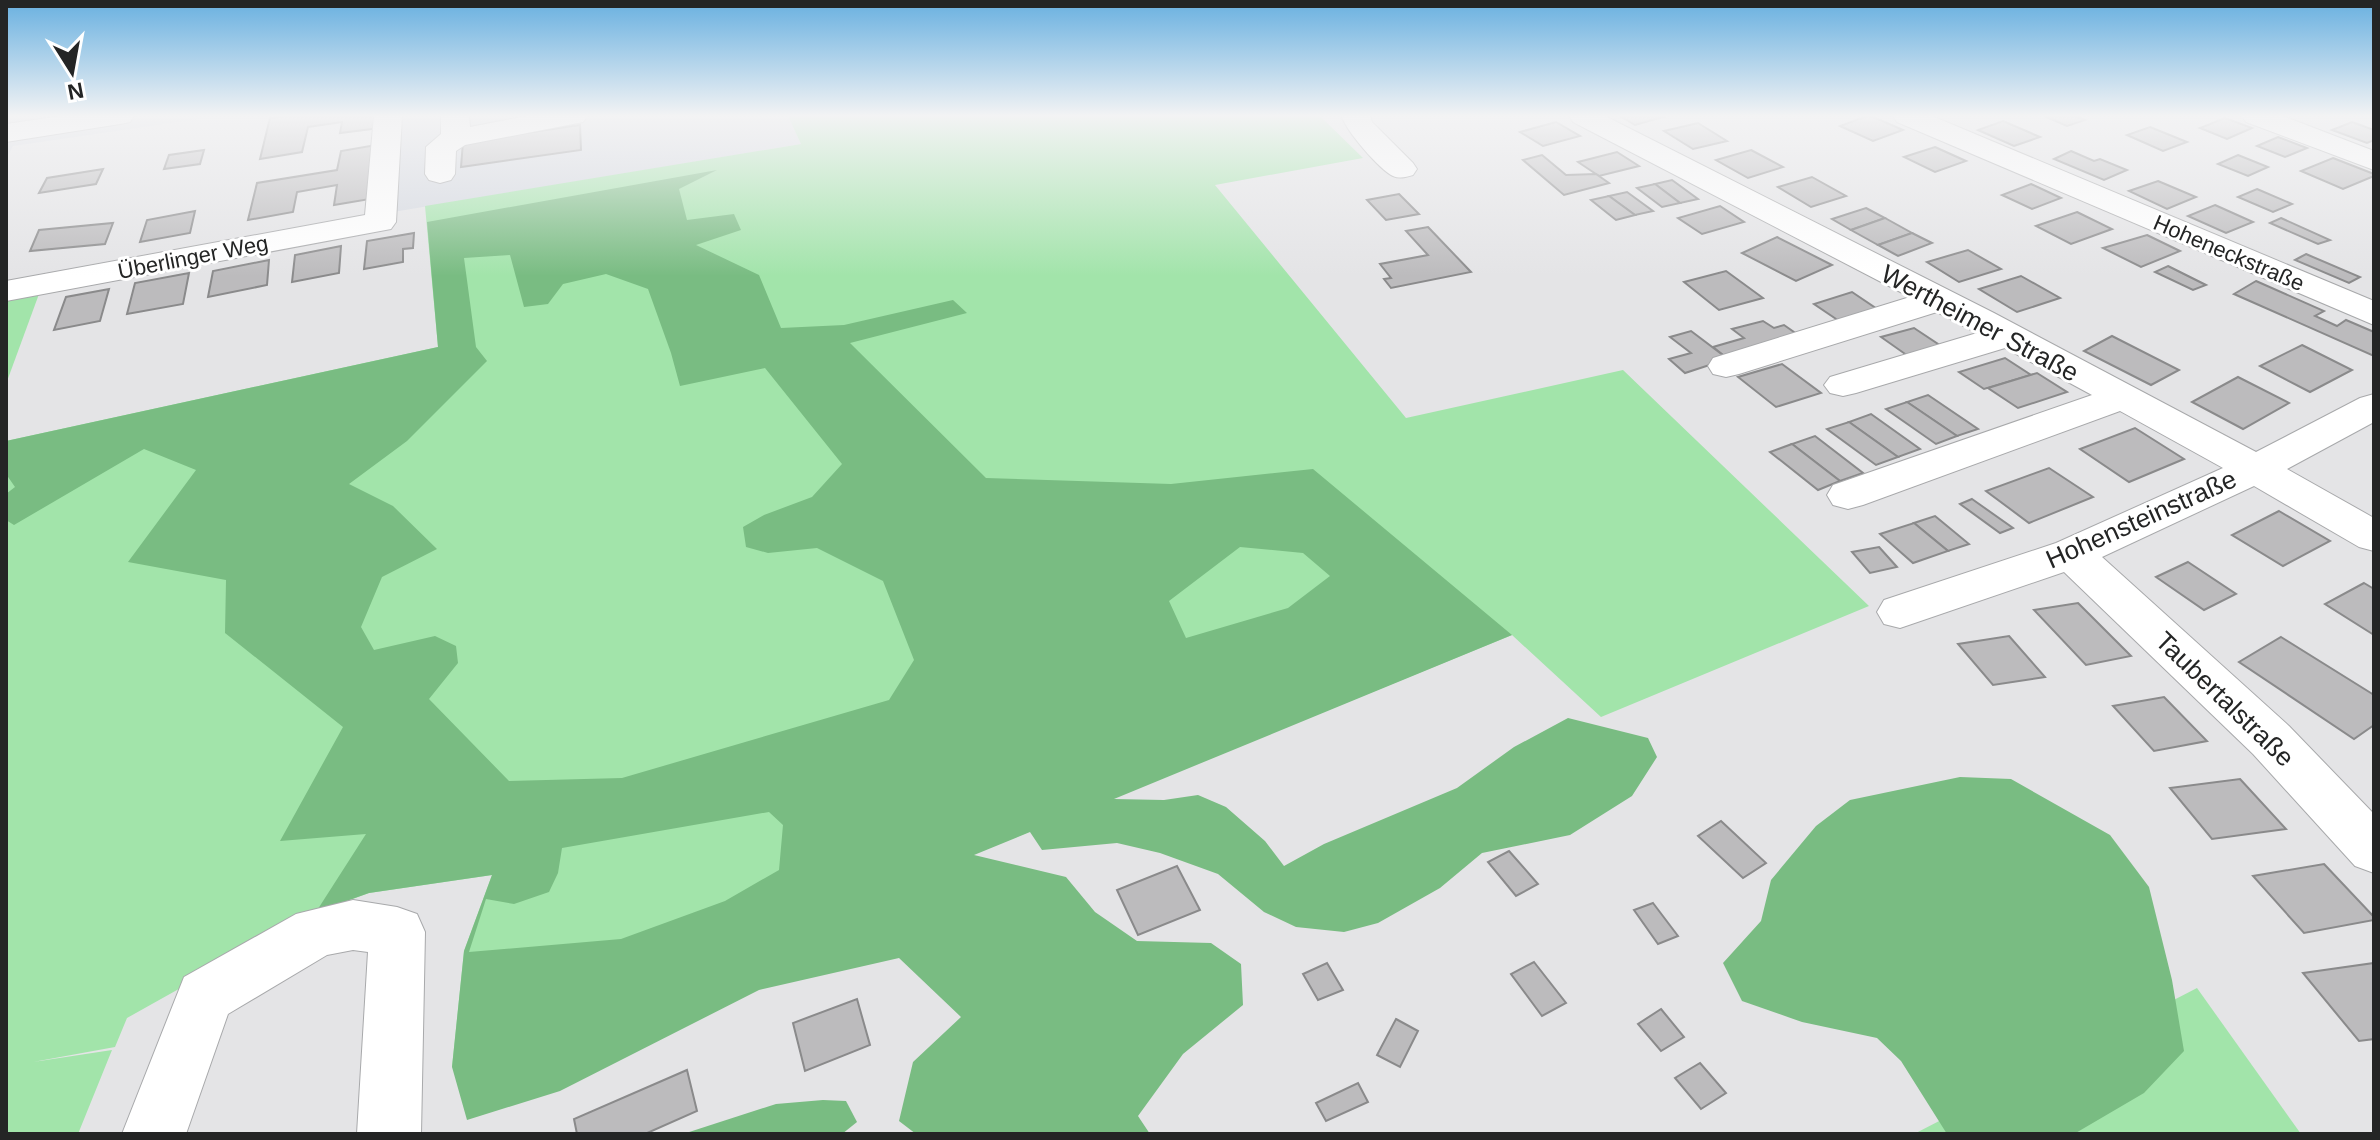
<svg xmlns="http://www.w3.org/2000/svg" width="2380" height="1140" viewBox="0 0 2380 1140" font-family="Arial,sans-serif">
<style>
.built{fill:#d4d8e0}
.green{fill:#a2e4aa}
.forest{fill:#79bc82;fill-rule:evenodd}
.building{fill:#bcbbbd;stroke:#8a8a8b;stroke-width:2}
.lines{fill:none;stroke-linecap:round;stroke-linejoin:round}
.minor-casing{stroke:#a8a9ab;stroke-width:2}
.major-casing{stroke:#a8a9ab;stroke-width:2}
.minor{fill:#fff;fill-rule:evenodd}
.major{fill:#fff;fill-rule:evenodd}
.labels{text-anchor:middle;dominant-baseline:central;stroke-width:6;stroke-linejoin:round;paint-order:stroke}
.far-street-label{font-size:22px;fill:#242525;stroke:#fff}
.street-label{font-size:26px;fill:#242525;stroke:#fff}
</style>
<rect width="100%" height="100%" fill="#e4e4e6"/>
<g class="built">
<polygon points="6,116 219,116 13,146 6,159"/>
<polygon points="398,116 788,116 801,144 393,212"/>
</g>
<g class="green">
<polygon points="788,116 1320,116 1363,158 1215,185 1406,418 1623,370 1869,606 1601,717 1512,635 452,1067 464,951 492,875 369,893 316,912 127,1018 115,1047 33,1062 112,1050 78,1134 6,1134 6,441 438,347 425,206 801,144"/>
<polygon points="39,294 6,384 6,300"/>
<polygon points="2197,988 2301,1134 1914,1134"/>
</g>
<g class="forest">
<path d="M717,170L679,189L687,220L734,214L741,230L696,245L759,275L781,328L844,325L953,300L967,313L850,343L986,478L1171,484L1313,469L1512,635L1114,799L1164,800L1198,795L1226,807L1265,841L1284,866L1324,844L1457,788L1514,747L1568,718L1648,738L1657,757L1632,796L1570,835L1482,853L1440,888L1378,923L1344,932L1296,927L1264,912L1218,874L1160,853L1117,843L1042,850L1030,832L974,855L1066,877L1095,912L1137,941L1211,943L1241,964L1243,1005L1183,1054L1138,1116L1150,1134H916L899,1121L913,1062L961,1017L899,958L759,990L560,1091L467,1120L452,1067L464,951L492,875L369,893L316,912L366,834L280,841L343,727L225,633L226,580L128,562L196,470L144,449L14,525L6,520V494L15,487L6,474V441L438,347L427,222ZM510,255L524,307L548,304L563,284L606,274L648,289L671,353L680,386L765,368L842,464L812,497L764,515L743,527L746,547L768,553L817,548L883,581L914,660L889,700L622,778L509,781L429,699L458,663L456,646L435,636L374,650L361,627L382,577L437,549L393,506L349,484L407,441L487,361L476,347L464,258ZM1240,547L1303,553L1330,576L1288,608L1186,638L1169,601ZM769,812L783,825L779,870L725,901L621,939L469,952L486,899L514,904L549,892L558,873L562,848Z"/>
<polygon points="1960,777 2011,779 2110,835 2149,887 2172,980 2184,1051 2144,1093 2074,1134 1947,1134 1901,1061 1877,1038 1802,1022 1742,1001 1723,963 1761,921 1771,880 1816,826 1850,800"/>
<polygon points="823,1100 846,1101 857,1122 842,1134 683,1134 776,1104"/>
</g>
<g class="building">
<polygon points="283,116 380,116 379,128 340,133 342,122 308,127 302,152 260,159 270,118"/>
<polygon points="1620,116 1666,116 1635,125"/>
<polygon points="1867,116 1871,116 1903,130 1873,141 1840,126"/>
<polygon points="2044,116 2075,116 2085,120 2067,126"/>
<polygon points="2225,118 2252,128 2227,139 2200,128"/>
<polygon points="2003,121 2040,137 2014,146 1978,130"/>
<polygon points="1556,122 1580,136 1543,146 1520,132"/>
<polygon points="2352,122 2374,130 2374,140 2367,143 2332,130"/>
<polygon points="1698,123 1727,141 1693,149 1664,131"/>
<polygon points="580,125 581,150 461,167 463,142"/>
<polygon points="2150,127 2187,142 2163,151 2127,135"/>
<polygon points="2278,137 2307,148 2285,157 2257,146"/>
<polygon points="382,144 376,198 334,205 337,185 297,192 293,212 248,220 257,183 337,170 341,151"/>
<polygon points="1935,147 1966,161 1935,172 1904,157"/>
<polygon points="204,150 200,164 164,169 169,155"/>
<polygon points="1751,150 1783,167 1748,178 1716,160"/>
<polygon points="2071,151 2094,161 2100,159 2127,170 2104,180 2054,159"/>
<polygon points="1617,152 1639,166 1599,176 1578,162"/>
<polygon points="1542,155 1566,175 1596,174 1609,183 1564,195 1523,160"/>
<polygon points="2238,155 2268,167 2248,176 2218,164"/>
<polygon points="2333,158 2374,174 2374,176 2343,189 2301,171"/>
<polygon points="103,169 96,184 39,193 47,178"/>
<polygon points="1812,177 1846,196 1811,207 1778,187"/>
<polygon points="1672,180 1698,199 1680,203 1655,184"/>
<polygon points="2158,181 2196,197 2167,209 2129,191"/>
<polygon points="1655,184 1680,203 1662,207 1637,188"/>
<polygon points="2031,184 2061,198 2032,209 2002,195"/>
<polygon points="2257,189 2292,204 2273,212 2238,197"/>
<polygon points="1627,192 1653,211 1635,215 1609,196"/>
<polygon points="1399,194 1419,214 1386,220 1367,200"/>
<polygon points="1609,196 1635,215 1616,220 1591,200"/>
<polygon points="2215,205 2253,222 2226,233 2188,216"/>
<polygon points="1720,206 1744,222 1702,234 1678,218"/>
<polygon points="1866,208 1885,218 1851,230 1832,219"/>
<polygon points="195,211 190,233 140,242 147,220"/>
<polygon points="2077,212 2112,229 2071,244 2036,226"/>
<polygon points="1885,218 1912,233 1878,245 1851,230"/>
<polygon points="2281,218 2330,240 2318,244 2270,223"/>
<polygon points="113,223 105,244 30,251 39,230"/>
<polygon points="1428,227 1471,272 1391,288 1384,279 1391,278 1380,264 1428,255 1406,231"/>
<polygon points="414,233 413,248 403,249 403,262 364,269 367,241"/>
<polygon points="1912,233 1932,243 1898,256 1878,245"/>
<polygon points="2147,235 2180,251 2141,267 2103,248"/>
<polygon points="1777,237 1832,265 1796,281 1742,253"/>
<polygon points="341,246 339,273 292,282 295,255"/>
<polygon points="1968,250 2001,269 1959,282 1927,262"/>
<polygon points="2306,254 2360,277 2349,283 2295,260"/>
<polygon points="269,260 267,285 208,297 213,271"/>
<polygon points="2168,266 2206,285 2193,290 2155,272"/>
<polygon points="1726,271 1763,298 1719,310 1684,282"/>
<polygon points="189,273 183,304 127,314 135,283"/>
<polygon points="2021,276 2060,298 2017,312 1979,289"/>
<polygon points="2256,281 2324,311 2315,316 2337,326 2346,320 2374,332 2374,356 2234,294"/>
<polygon points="109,289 100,321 54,330 66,297"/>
<polygon points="1852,292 1883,313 1845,325 1814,304"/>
<polygon points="1763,321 1774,328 1784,325 1801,337 1728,359 1713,347 1744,338 1732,329"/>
<polygon points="1914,328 1941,346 1908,356 1881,337"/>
<polygon points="1691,331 1728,359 1685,373 1669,359 1691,353 1670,337"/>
<polygon points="2112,336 2179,370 2151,385 2084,351"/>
<polygon points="2302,345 2352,370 2310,392 2260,366"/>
<polygon points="2005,358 2031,375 1984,389 1959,372"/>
<polygon points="1782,364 1821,393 1776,407 1738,377"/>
<polygon points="2037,373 2067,392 2018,408 1988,388"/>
<polygon points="2238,377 2289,403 2243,429 2192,402"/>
<polygon points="1928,395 1978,429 1957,436 1907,402"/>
<polygon points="1907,402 1957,436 1936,444 1886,409"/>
<polygon points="1871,414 1920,449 1898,457 1849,422"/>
<polygon points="1849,422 1898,457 1876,465 1827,429"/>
<polygon points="2135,428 2184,459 2129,482 2080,449"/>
<polygon points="1815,436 1863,473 1840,481 1792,444"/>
<polygon points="1792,444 1840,481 1818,490 1770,452"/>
<polygon points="2049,468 2093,497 2029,523 1986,491"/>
<polygon points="1972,499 2013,528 2000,533 1960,504"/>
<polygon points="2279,511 2330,541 2283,566 2232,535"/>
<polygon points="1935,516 1969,544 1948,551 1914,523"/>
<polygon points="1914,523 1948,551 1913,563 1880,534"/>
<polygon points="1879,547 1897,567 1870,573 1852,552"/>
<polygon points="2188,562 2236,594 2204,610 2156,577"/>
<polygon points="2364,583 2374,589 2374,635 2325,604"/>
<polygon points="2078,603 2131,656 2086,665 2034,610"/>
<polygon points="2009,636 2045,677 1993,685 1958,644"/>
<polygon points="2281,637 2374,695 2374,725 2354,739 2239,662"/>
<polygon points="2164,697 2207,741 2154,751 2113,706"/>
<polygon points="2240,779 2286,829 2212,839 2170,788"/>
<polygon points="1721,821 1766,863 1743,878 1698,836"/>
<polygon points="1509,851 1538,884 1516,896 1488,862"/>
<polygon points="2324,864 2374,917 2374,920 2304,933 2253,876"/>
<polygon points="1177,866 1200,910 1138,935 1117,890"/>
<polygon points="1653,903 1678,936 1658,944 1634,910"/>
<polygon points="1534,962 1566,1003 1542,1016 1511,974"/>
<polygon points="1327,963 1343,990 1318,1000 1303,974"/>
<polygon points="2374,963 2374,1039 2359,1041 2303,973"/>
<polygon points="857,999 870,1045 805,1071 793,1023"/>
<polygon points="1661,1009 1684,1037 1661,1051 1638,1024"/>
<polygon points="1396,1019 1418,1031 1400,1067 1377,1055"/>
<polygon points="1700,1063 1726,1093 1701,1109 1675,1078"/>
<polygon points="687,1070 697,1111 645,1134 577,1134 574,1119"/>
<polygon points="1358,1083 1368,1102 1326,1121 1316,1103"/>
</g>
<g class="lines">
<defs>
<g id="minor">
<polygon points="374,116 402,116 396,222 391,229 6,301 6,281 365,215"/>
<polygon points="441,116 469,116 470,127 526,116 587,116 583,122 573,124 465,145 456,151 455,174 451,180 440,183 429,180 425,174 426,147 441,134"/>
<path d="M1342,116H1370L1372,122L1413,163L1417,169L1413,175C1406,177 1400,179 1393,176C1380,170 1345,130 1342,116Z"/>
<polygon points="1569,116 1605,116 1994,313 2256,452 2360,398 2374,394 2374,422 2287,469 2374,518 2374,551 2359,547 2254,486 2102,557 2289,726 2374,814 2374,873 2355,866 2253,754 2064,572 1900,628 1884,624 1877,612 1884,600 2056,543 2223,468 2120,411 1863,505 1848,509 1833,505 1827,495 1833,485 2092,395 2005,348 1856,393 1843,396 1830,393 1824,385 1830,377 1977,333 1937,312 1739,374 1726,377 1713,374 1708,366 1713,358 1910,297 1573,122"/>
<polygon points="1893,116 1932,116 2374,301 2374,325 1897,122"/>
<polygon points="2242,116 2283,116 2374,151 2374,170 2246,122"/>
<polygon points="353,900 397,907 417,914 425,932 421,1134 357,1134 368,952 353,950 327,955 228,1014 186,1134 122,1134 184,977 296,914"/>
</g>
<polygon id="major" points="61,116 134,116 130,122 120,124 6,142 6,124"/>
</defs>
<use href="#minor" class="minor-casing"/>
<use href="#major" class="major-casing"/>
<use href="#minor" class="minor"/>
<use href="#major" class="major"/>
</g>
<linearGradient id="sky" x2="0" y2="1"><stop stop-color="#68b0e0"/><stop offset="0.42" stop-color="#f3f3f4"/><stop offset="1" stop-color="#f3f3f4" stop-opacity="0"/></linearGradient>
<rect width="2380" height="276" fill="url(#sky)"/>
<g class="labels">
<g class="far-street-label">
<text transform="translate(2229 253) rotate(23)">Hoheneckstraße</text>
<text transform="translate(193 257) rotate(-11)">Überlinger Weg</text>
</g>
<g class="street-label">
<text transform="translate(1980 323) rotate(28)">Wertheimer Straße</text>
<text transform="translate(2141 519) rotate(-24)">Hohensteinstraße</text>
<text transform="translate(2225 699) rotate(44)">Taubertalstraße</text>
</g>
</g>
<rect width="2380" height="1140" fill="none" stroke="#242525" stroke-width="16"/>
<g transform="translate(72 72) rotate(169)" stroke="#ffffff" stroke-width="6" paint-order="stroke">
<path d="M0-6L14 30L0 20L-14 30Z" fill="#242525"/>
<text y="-12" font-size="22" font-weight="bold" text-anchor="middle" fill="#242525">N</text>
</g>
</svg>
